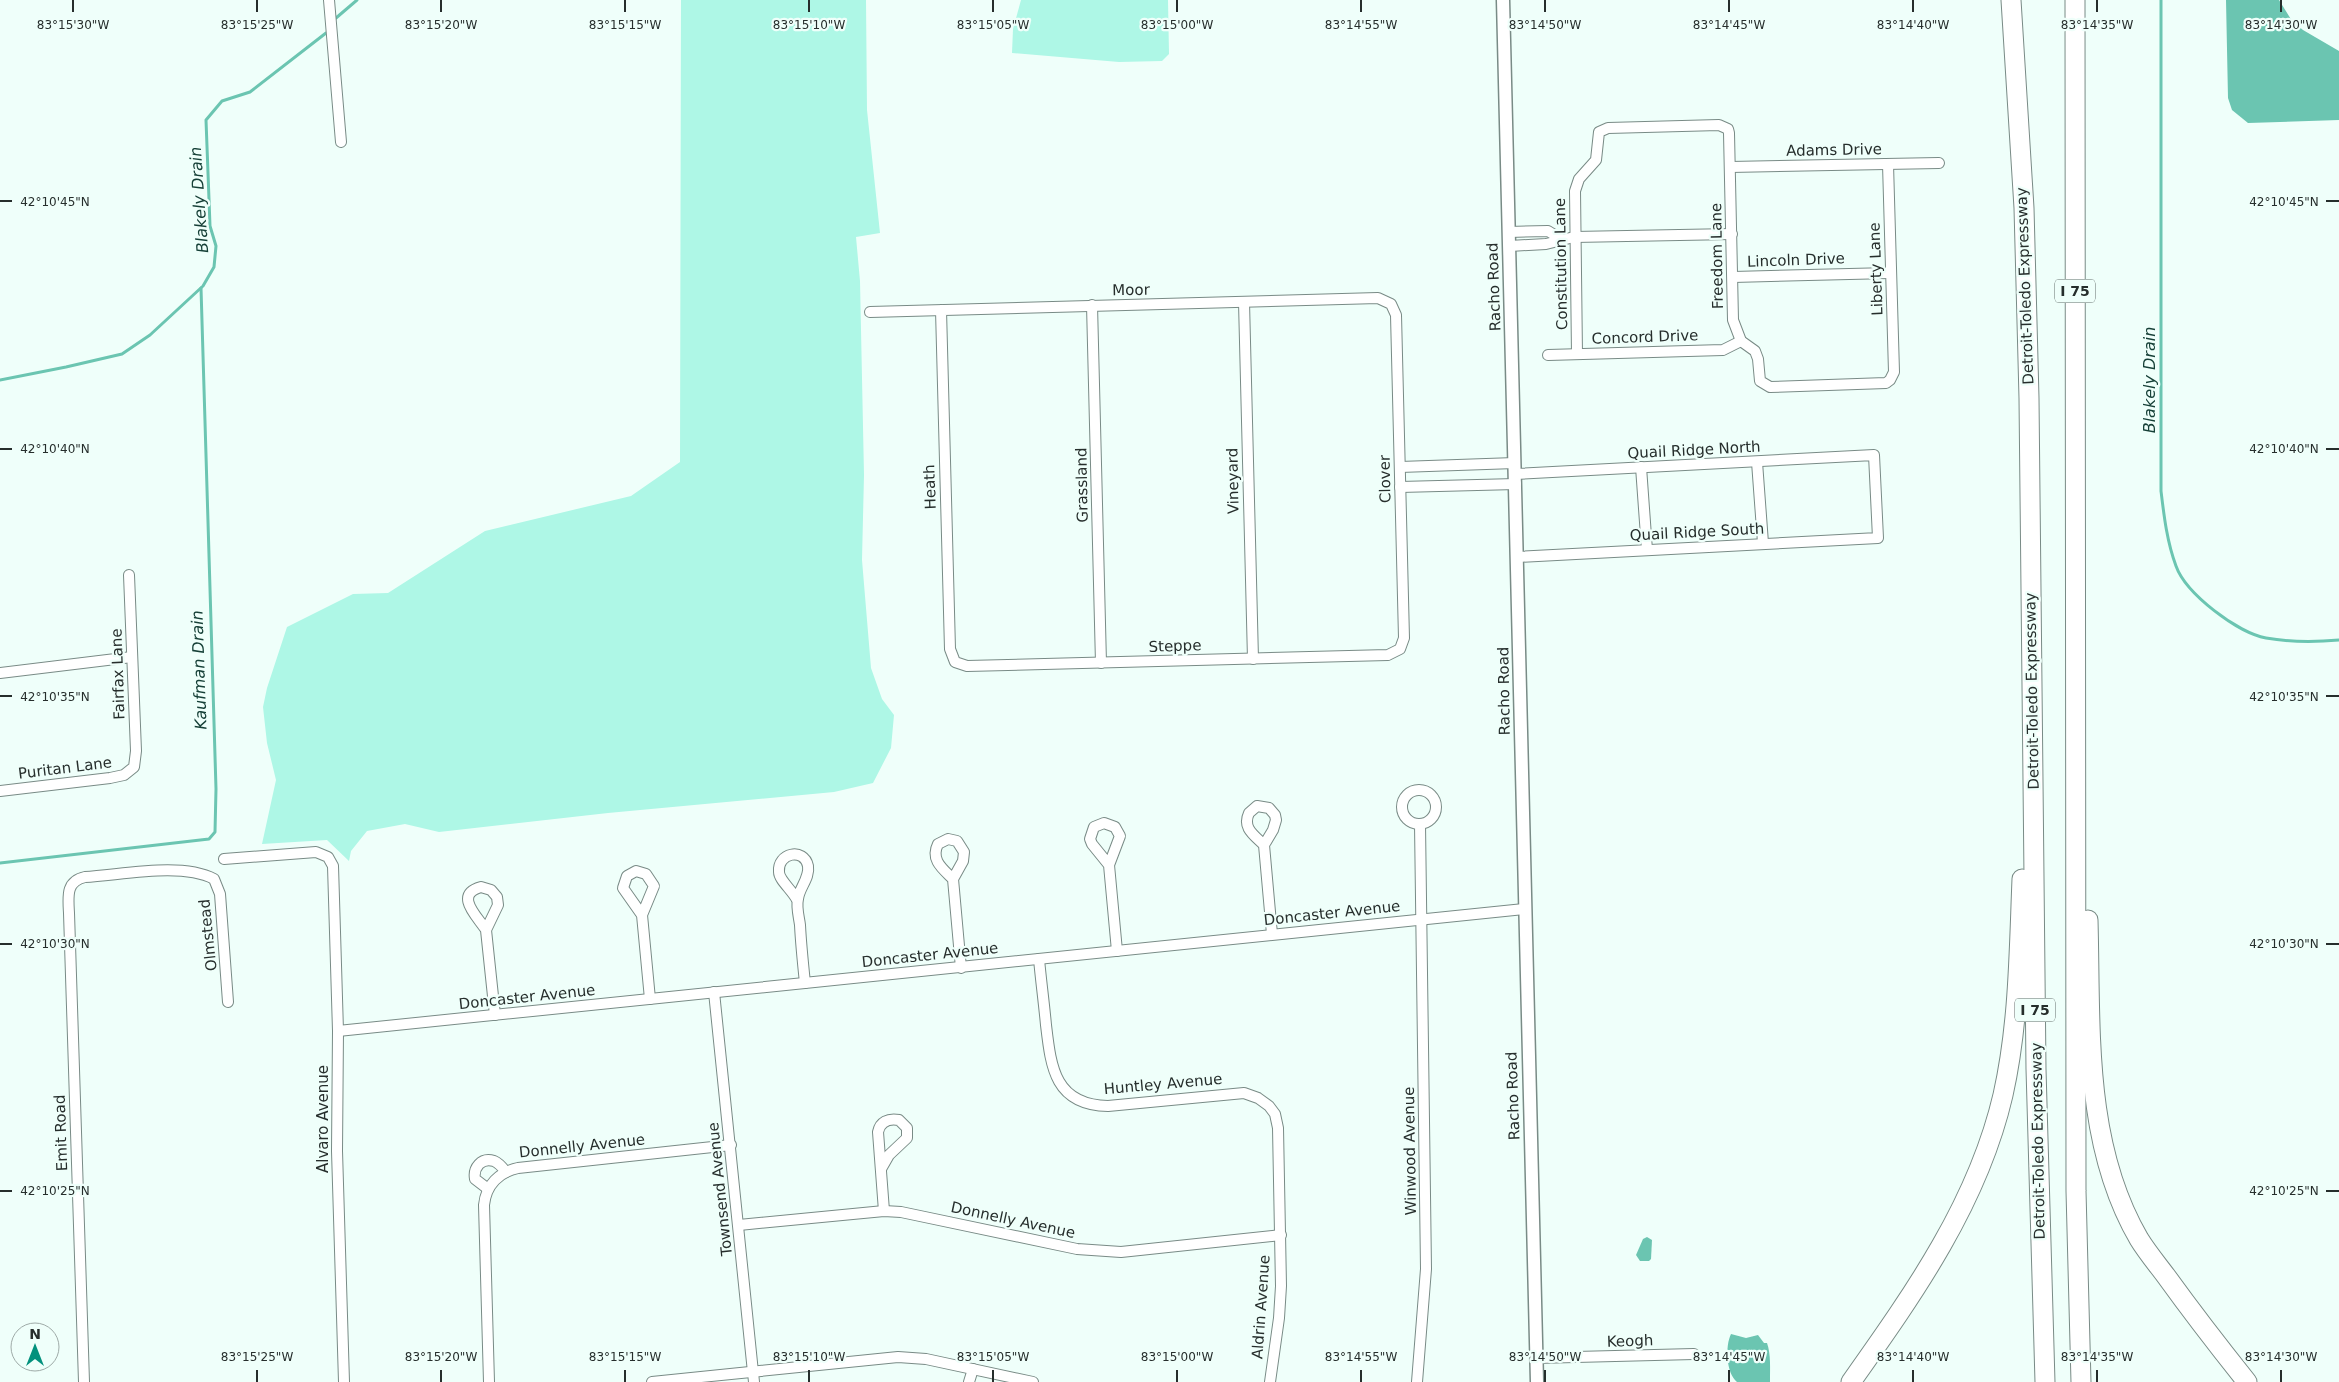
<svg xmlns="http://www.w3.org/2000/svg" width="2339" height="1382" viewBox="0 0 2339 1382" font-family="'DejaVu Sans',sans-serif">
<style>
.green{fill:#aef7e6}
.water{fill:#6bc5b1}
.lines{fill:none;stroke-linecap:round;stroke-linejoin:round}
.stream{stroke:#6bc5b1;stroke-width:3}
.minor-casing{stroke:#798b86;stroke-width:12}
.tertiary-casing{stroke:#798b86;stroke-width:15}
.motorway-casing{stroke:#798b86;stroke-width:21}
.minor{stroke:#fff;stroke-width:10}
.tertiary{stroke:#fff;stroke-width:12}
.motorway{stroke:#fff;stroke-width:19}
.ticks{fill:none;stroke:#262e2c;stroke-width:2}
.labels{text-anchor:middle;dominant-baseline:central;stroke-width:4.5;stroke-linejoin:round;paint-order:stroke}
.shield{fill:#effffa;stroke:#626d6a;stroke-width:1}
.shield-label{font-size:14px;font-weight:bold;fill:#262e2c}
.street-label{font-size:15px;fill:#262e2c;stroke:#effffa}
.water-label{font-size:16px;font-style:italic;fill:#164037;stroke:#effffa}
.ticks-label{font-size:12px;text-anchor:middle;fill:#262e2c;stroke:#effffa;stroke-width:4.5;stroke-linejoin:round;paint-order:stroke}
</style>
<rect width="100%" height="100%" fill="#effffa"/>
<g class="green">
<polygon points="681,0 866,0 867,110 880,233 856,237 860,281 864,475 862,560 871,668 882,699 894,715 891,748 873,783 834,792 608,813 439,832 405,824 367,831 351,851 349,861 327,840 262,844 276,780 267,743 263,707 267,688 287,627 353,594 388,593 485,531 631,496 680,462"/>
<polygon points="1021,0 1168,0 1169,54 1162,61 1119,62 1012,53 1013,29"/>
</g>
<g class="water">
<polygon points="2226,0 2279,0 2292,21 2303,30 2339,51 2339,120 2248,123 2232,110 2228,98"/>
<polygon points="1647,1237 1652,1240 1651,1259 1649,1261 1640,1261 1636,1255 1643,1239"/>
<path d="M1731,1334L1746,1338L1758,1335L1764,1343H1767C1771,1354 1770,1369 1770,1382H1737C1726,1373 1725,1346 1731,1334Z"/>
</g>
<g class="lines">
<g class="stream">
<path d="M2161,0V491C2164,516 2167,542 2176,566C2186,594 2238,633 2266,638C2289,642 2316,642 2339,640"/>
<polyline points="336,18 357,0"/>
<polyline points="0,380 66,367 122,354 150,335 203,286 214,267 216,246 210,226 206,120 222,101 250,92 326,33"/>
<polyline points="0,863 209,839 215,832 216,789 201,288"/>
</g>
<defs>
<g id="minor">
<polyline points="329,0 341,142"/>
<polyline points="1730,167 1939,163"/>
<polyline points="1509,232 1548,231 1561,239"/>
<polyline points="1510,246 1546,244 1574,237 1732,234"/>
<polyline points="1733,277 1890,273"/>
<polyline points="1244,302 1253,659"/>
<polyline points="1092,305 1101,663"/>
<polyline points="870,312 1378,298 1391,304 1396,315 1404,638 1400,649 1388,655 967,666 955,662 950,649 941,310"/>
<polyline points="1577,354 1575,191 1579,179 1596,160 1599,132 1608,128 1719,125 1728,129 1729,133 1733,320 1741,341 1755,351 1758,359 1760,381 1770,387 1886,383 1890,380 1894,372 1888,164"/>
<polyline points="1548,355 1723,350 1741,341"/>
<polyline points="1757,462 1763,543"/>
<polyline points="1400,467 1515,463"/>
<polyline points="1641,467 1647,550"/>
<polyline points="1515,474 1874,455 1878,538 1517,557"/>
<polyline points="1400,487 1516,484"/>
<polyline points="0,673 132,657"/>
<circle cx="1419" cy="807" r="17"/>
<polyline points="0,791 110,778 124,775 134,767 136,751 129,575"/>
<path d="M1264,845C1254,835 1242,828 1249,813L1257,806L1269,808L1275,815L1276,820L1273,830L1264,845L1272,934"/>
<polyline points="224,859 316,852 328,857 333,866 338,1031 337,1151 344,1382"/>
<polyline points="1109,865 1120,836 1115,827 1104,823 1094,827 1090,839 1092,844 1109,865 1117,951"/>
<path d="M953,879C943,869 930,860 938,844L948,839L957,841L964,852L963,861L953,879L961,968"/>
<path d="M797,900C793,891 779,880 779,872C777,853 804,847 808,866C810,878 799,888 798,899C796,907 799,917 800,925C801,945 803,964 805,983"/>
<polyline points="642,915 623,888 627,876 636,871 646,874 654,886 642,915 650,999"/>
<path d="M486,930C478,917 453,895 481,887L491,890L497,897L498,905L486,930L495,1015"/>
<path d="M1039,959C1041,981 1044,1003 1046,1025C1051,1068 1055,1105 1108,1106L1244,1093L1258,1098L1269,1106L1275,1114L1278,1128L1281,1286L1279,1318L1270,1382"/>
<polyline points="714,992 754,1382"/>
<polyline points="338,1031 1524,909"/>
<path d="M881,1169L889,1155L907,1138V1128L899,1120C888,1118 880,1122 878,1132L884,1211"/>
<path d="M488,1189L475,1179C473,1168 481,1157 494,1161C499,1163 503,1168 506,1172"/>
<polyline points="739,1225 884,1211 901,1212 1077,1249 1121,1252 1281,1235"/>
<polyline points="1536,1358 1694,1354"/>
<path d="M84,1382L69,913C68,896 66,881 85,877C122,875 181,862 214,879L220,894L228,1002"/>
<path d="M489,1382L484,1205C486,1185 499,1172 518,1168L731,1145"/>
<polyline points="652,1382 898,1357 926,1359 1033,1382"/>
<polyline points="969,1382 973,1369"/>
<polyline points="1417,1382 1426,1269 1420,824"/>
</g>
<polyline id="tertiary" points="1503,0 1537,1382"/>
<g id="motorway">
<polyline points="2011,0 2024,208 2029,398 2036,1069 2045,1382"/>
<polyline points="2075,0 2076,1191 2081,1382"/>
<path d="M2088,920C2091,1027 2083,1143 2139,1239C2147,1252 2157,1264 2166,1276C2192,1312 2219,1347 2247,1382"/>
<path d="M1851,1382C1914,1293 1978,1203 2003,1095C2019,1024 2019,951 2022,879"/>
</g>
</defs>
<use href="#minor" class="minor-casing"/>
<use href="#tertiary" class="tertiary-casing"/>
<use href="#motorway" class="motorway-casing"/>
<use href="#minor" class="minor"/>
<use href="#tertiary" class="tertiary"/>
<use href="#motorway" class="motorway"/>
</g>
<path class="ticks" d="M73,0V12M257,0V12M441,0V12M625,0V12M809,0V12M993,0V12M1177,0V12M1361,0V12M1545,0V12M1729,0V12M1913,0V12M2097,0V12M2281,0V12M0,201H12M2326,201H2339M0,449H12M2326,449H2339M0,696H12M2326,696H2339M0,944H12M2326,944H2339M0,1191H12M2326,1191H2339M257,1370V1382M441,1370V1382M625,1370V1382M809,1370V1382M993,1370V1382M1177,1370V1382M1361,1370V1382M1545,1370V1382M1729,1370V1382M1913,1370V1382M2097,1370V1382M2281,1370V1382"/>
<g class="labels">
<g class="shield">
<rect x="2055" y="279.5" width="40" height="23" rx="4"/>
<rect x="2015" y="998.5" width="40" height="23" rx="4"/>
</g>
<g class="shield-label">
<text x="2075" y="291">I 75</text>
<text x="2035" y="1010">I 75</text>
</g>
<g class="street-label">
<text transform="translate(1834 150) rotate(-1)">Adams Drive</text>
<text transform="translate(1717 256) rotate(-91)">Freedom Lane</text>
<text transform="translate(1796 260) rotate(-2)">Lincoln Drive</text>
<text transform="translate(1561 264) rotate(-91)">Constitution Lane</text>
<text transform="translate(1876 269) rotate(-92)">Liberty Lane</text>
<text transform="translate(2025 286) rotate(-92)">Detroit-Toledo Expressway</text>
<text transform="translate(1494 287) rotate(-92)">Racho Road</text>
<text transform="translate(1131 290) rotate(-1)">Moor</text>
<text transform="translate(1645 337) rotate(-2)">Concord Drive</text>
<text transform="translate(1694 450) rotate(-3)">Quail Ridge North</text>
<text transform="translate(1385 479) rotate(-91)">Clover</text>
<text transform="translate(1233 481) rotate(-91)">Vineyard</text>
<text transform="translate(1082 485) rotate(-91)">Grassland</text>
<text transform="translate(930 487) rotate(-92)">Heath</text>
<text transform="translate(1697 532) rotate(-3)">Quail Ridge South</text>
<text transform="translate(1175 646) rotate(-2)">Steppe</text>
<text transform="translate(118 674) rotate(-92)">Fairfax Lane</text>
<text transform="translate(1504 691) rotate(-91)">Racho Road</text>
<text transform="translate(2032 691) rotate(-91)">Detroit-Toledo Expressway</text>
<text transform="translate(65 768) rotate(-7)">Puritan Lane</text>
<text transform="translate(1332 913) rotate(-6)">Doncaster Avenue</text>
<text transform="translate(208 935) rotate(-96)">Olmstead</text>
<text transform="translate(930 955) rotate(-6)">Doncaster Avenue</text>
<text transform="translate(527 997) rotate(-6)">Doncaster Avenue</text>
<text transform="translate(1163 1084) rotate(-5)">Huntley Avenue</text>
<text transform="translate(1513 1096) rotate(-92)">Racho Road</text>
<text transform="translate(323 1119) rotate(-90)">Alvaro Avenue</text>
<text transform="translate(61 1133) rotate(-92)">Emit Road</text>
<text transform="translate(2038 1141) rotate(-91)">Detroit-Toledo Expressway</text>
<text transform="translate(582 1146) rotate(-6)">Donnelly Avenue</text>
<text transform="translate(1410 1151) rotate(-91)">Winwood Avenue</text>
<text transform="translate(720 1189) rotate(-96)">Townsend Avenue</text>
<text transform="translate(1013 1220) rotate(12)">Donnelly Avenue</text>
<text transform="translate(1261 1307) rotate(-86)">Aldrin Avenue</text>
<text transform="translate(1630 1341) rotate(-2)">Keogh</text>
</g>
<g class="water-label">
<text transform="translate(199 200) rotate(-94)">Blakely Drain</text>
<text transform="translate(2149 380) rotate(-90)">Blakely Drain</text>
<text transform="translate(199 670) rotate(-92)">Kaufman Drain</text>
</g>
</g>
<g class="ticks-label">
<text x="73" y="29">83°15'30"W</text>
<text x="257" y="29">83°15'25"W</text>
<text x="441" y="29">83°15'20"W</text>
<text x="625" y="29">83°15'15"W</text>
<text x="809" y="29">83°15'10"W</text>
<text x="993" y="29">83°15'05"W</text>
<text x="1177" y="29">83°15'00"W</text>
<text x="1361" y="29">83°14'55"W</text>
<text x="1545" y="29">83°14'50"W</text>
<text x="1729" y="29">83°14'45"W</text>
<text x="1913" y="29">83°14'40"W</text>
<text x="2097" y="29">83°14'35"W</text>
<text x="2281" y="29">83°14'30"W</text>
<text x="55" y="206">42°10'45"N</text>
<text x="2284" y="206">42°10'45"N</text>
<text x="55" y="453">42°10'40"N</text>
<text x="2284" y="453">42°10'40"N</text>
<text x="55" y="701">42°10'35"N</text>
<text x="2284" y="701">42°10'35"N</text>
<text x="55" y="948">42°10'30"N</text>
<text x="2284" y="948">42°10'30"N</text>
<text x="55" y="1195">42°10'25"N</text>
<text x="2284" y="1195">42°10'25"N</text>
<text x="257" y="1361">83°15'25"W</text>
<text x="441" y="1361">83°15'20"W</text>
<text x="625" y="1361">83°15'15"W</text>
<text x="809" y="1361">83°15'10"W</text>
<text x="993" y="1361">83°15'05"W</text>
<text x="1177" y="1361">83°15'00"W</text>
<text x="1361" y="1361">83°14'55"W</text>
<text x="1545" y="1361">83°14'50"W</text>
<text x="1729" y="1361">83°14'45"W</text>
<text x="1913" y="1361">83°14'40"W</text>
<text x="2097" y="1361">83°14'35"W</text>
<text x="2281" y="1361">83°14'30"W</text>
</g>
<g transform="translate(35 1347)"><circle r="24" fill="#effffa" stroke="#9faba8"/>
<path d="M0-4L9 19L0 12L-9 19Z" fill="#03917d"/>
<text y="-8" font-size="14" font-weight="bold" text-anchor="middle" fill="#262e2c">N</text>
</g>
</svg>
